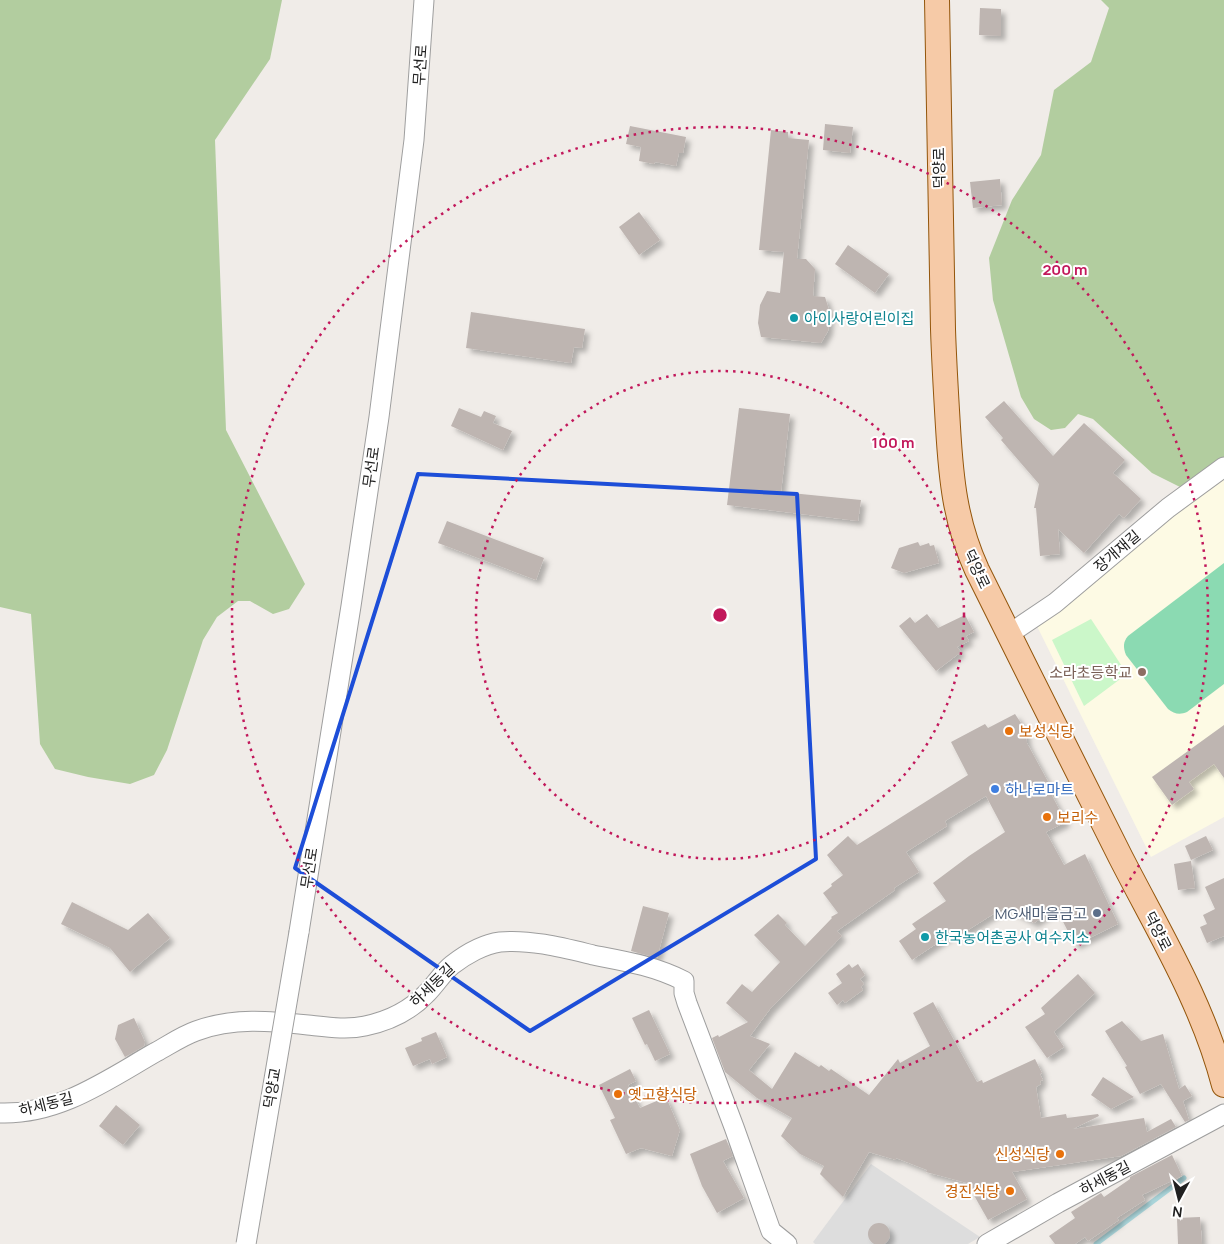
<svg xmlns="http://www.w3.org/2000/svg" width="1224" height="1244" viewBox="0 0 1224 1244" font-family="Manrope,'Noto Sans KR',sans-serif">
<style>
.education{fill:#fdfae4}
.forest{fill:#b2cd9f}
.park{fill:#cbf7c9}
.pitch{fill:#8bdab2}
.parking{fill:#ddd}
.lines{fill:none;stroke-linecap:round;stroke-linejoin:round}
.stream{stroke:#abd6db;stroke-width:5}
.building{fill:#beb5b1;filter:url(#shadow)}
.minor-casing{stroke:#9e9e9e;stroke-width:21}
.major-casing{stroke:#93550a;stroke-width:26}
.minor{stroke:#fff;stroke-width:19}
.major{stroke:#f6caa7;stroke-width:24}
.minor-bridge-casing{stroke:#9e9e9e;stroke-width:21;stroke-linecap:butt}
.minor-bridge{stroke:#fff;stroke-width:19}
.marked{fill:none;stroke:#1d4ed8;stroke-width:4;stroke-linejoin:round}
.ring{fill:none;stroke:#c2185b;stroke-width:2.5;stroke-dasharray:2.5 5}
.culture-dot{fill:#0f9aa8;stroke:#fff;stroke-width:2}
.education-dot{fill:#8d6e63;stroke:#fff;stroke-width:2}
.food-dot{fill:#e8710a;stroke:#fff;stroke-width:2}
.shop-dot{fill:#3f7fe0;stroke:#fff;stroke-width:2}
.service-dot{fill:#5c6f8a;stroke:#fff;stroke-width:2}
.labels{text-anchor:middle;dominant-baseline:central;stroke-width:4;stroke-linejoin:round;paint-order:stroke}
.street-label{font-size:15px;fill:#212121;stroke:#fff}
.culture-label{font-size:15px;fill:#0d838f;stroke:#fff;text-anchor:start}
.education-label{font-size:15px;fill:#785e54;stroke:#fff;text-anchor:end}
.food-label{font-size:15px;fill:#c56008;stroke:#fff;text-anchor:start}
.shop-label{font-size:15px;fill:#366cbe;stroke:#fff;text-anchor:start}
.service-label{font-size:15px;fill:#4e5e75;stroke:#fff;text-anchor:end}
.centre{fill:#c2185b;stroke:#fff;stroke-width:2.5}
.ring-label{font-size:15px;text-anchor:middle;font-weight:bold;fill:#c2185b;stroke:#fff;stroke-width:4;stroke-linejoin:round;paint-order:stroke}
</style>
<defs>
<filter id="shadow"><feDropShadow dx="4.5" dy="4.5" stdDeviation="2.5" flood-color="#0004"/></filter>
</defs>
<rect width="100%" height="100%" fill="#f0ece8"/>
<polygon class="education" points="1224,467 1224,817 1151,857 1033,618"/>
<g class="forest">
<polygon points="0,0 282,0 270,59 215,140 226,430 305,584 289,609 273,614 250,601 238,601 217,617 203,640 167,750 154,775 130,784 88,777 55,769 40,744 31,614 0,607"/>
<polygon points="1101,0 1224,0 1224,467 1190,492 1152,473 1093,419 1078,414 1065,428 1051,430 1034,419 1021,397 993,300 989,258 1012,200 1041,155 1054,90 1091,62 1109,8"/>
</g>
<polygon class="park" points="1091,619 1127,674 1084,706 1052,640"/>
<path class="pitch" d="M1224,563V684L1187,712C1180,715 1174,714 1168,709L1126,655C1123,647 1123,642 1128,636Z"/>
<polygon class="parking" points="871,1164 980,1237 968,1244 815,1244 813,1242"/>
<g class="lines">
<polyline class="stream" points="1096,1244 1184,1178"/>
</g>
<g class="building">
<polygon points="980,8 1001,9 1001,36 979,35"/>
<polygon points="825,124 853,127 850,153 823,150"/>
<polygon points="630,126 686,137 683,153 679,153 676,166 655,162 654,164 639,161 641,147 626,144"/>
<polygon points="771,130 788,132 788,138 809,140 797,259 806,259 815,269 813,296 825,297 830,313 828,331 821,343 761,337 758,323 760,305 767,291 780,293 784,252 759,250"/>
<polygon points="1000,179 1002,205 973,208 970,182"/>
<polygon points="639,212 660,240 639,255 619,227"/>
<polygon points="848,245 889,274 875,293 835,264"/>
<polygon points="471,312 585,329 582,348 574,347 571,363 466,348"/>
<polygon points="1004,401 1053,456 1084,423 1125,460 1113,473 1141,499 1124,518 1119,514 1084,553 1058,529 1060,554 1040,556 1036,508 1034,508 1039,484 1001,440 1003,438 985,417"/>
<polygon points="459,408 481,417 484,411 496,416 493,423 512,431 503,450 451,426"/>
<polygon points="739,408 790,414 781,492 861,500 858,521 727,505"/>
<polygon points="447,521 544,558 536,580 438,543"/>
<polygon points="918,542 920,546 929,543 930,546 934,545 939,563 904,573 891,568 899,548"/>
<polygon points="927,614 938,628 965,615 974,632 966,636 969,641 957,647 961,652 936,671 899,626 910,617 915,623"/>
<polygon points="1015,714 1025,729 1027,743 1052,789 1049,790 1066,822 1046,832 1064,865 1085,854 1118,924 1075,945 1056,908 1034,923 1006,908 1004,909 1003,908 960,935 957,930 912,960 899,941 916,929 912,924 946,901 933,883 969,856 1005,832 986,796 945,821 947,826 906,852 919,872 894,888 895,890 837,931 842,936 770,1009 750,1036 770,1044 749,1070 772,1089 795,1052 819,1067 821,1065 829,1071 831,1069 869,1095 898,1059 900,1063 930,1046 913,1013 933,1002 977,1082 982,1080 983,1083 1035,1059 1042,1073 1040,1074 1043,1080 1040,1081 1041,1084 1036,1087 1041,1118 1066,1114 1067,1118 1098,1114 1099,1116 1073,1129 1144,1118 1147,1132 1171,1119 1176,1127 1121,1156 1012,1172 1027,1199 988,1220 967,1183 926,1172 927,1170 896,1158 896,1160 869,1152 843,1197 820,1174 824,1166 800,1154 781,1136 792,1118 757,1098 725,1072 712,1038 718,1035 719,1037 748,1022 726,1003 742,984 752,992 780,962 754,935 778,914 787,923 785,925 805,946 832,918 831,917 838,913 823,893 832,886 831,884 843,875 827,855 848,836 857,845 968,775 951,742 985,724 988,728"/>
<polygon points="1224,725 1224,778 1214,764 1189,782 1194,789 1172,805 1152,777"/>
<polygon points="1206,836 1213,850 1191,860 1185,846"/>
<polygon points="1191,861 1195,888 1178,890 1174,864"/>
<polygon points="1224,878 1224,936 1207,943 1200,927 1207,924 1203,915 1215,909 1205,887"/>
<polygon points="72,902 128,930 148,913 170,938 130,972 110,948 61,924"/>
<polygon points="643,906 669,913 657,958 631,951"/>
<polygon points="849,964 852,968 858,964 865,975 860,979 864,984 861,987 863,990 845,1003 843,1000 837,1005 828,993 842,983 836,974"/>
<polygon points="1078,974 1095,993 1054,1032 1064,1047 1047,1058 1025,1027 1045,1014 1041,1008"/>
<polygon points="649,1010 670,1054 655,1061 647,1044 645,1045 632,1018"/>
<polygon points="134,1018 145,1042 144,1046 125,1057 115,1039 118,1025"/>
<polygon points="1122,1021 1141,1041 1163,1034 1179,1089 1185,1085 1192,1096 1183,1101 1189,1120 1185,1122 1161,1084 1140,1094 1125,1067 1127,1066 1105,1031"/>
<polygon points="436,1032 447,1057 432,1064 430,1059 413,1066 405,1048 422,1041 421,1038"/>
<polygon points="630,1069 636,1081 628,1085 640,1108 666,1097 680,1130 672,1156 641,1148 626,1154 610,1120 615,1118 599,1085"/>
<polygon points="1103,1077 1134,1097 1111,1109 1091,1095"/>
<polygon points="116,1105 140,1125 123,1145 99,1126"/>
<polygon points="726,1139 733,1156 723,1161 744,1198 717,1213 702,1186 690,1154"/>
<polygon points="1172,1155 1182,1176 1142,1195 1145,1200 1117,1218 1119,1220 1088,1241 1085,1237 1075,1244 1055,1244 1049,1236 1075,1218 1071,1212 1101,1193 1104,1197 1130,1179 1130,1177"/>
<polygon points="1200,1217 1202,1244 1178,1244 1177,1218"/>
<circle cx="879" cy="1234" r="11"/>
</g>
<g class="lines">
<defs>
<g id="minor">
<polyline points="1009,634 1055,603 1168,508 1224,467"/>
<polyline points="299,932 351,606 379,417 414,140 424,0"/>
<path d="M0,1113C59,1115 107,1080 156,1052C169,1045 182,1036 196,1031C233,1017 271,1021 308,1025C327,1027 347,1030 365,1026C389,1021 410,1011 427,993C436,984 443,972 452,965C465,955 484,944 500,942C530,939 564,948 593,955C624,961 655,966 684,981V993L687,1003L734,1127L771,1231L787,1244"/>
<polyline points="987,1244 1058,1203 1224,1114"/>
</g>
<path id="major" d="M937,0C940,110 940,219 943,329C944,361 946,394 948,427C951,478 955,522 977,570C1025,666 1072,762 1121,858C1159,932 1203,1004 1224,1085"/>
</defs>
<use href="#minor" class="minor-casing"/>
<use href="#major" class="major-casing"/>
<use href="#minor" class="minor"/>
<use href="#major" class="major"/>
<defs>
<polyline id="minor-bridge" points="246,1244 299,932"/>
</defs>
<use href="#minor-bridge" class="minor-bridge-casing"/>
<use href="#minor-bridge" class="minor-bridge"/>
</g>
<path class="marked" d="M418,474L797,494L816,859L530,1031L295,868Z"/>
<g class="ring">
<circle cx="720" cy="615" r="244"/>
<circle cx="720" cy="615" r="488"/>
</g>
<g class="culture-dot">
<circle cx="794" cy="318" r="5"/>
<circle cx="925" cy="937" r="5"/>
</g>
<circle class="education-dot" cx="1142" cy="672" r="5"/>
<g class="food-dot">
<circle cx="1009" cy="731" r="5"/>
<circle cx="1047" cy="817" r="5"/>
<circle cx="618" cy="1094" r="5"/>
<circle cx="1060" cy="1154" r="5"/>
<circle cx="1010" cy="1191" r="5"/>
</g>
<circle class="shop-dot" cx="995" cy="789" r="5"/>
<circle class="service-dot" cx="1097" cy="913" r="5"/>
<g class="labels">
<g class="street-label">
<text transform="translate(420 65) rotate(-86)">무선로</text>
<text transform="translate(939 168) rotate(-91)">덕양로</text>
<text transform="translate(371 467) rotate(-82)">무선로</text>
<text transform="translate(1117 551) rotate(-40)">장개재길</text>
<text transform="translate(977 569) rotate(65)">덕양로</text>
<text transform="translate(309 868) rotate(-81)">무선로</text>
<text transform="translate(1158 931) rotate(63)">덕양로</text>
<text transform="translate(432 985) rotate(-44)">하세동길</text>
<text transform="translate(272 1088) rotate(-80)">덕양교</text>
<text transform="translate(46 1104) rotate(-14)">하세동길</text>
<text transform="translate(1105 1178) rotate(-28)">하세동길</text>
</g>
<g class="culture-label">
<text x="804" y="318">아이사랑어린이집</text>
<text x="935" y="937">한국농어촌공사 여수지소</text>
</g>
<g class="education-label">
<text x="1132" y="672">소라초등학교</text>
</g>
<g class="food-label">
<text x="1019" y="731">보성식당</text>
<text x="1057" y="817">보리수</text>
<text x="628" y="1094">옛고향식당</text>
<text x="1050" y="1154" text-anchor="end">신성식당</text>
<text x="1000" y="1191" text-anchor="end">경진식당</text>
</g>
<g class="shop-label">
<text x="1005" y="789">하나로마트</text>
</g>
<g class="service-label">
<text x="1087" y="913">MG새마을금고</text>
</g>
</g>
<circle cx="720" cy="615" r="8" class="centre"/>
<g class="ring-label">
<text x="1065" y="275">200 m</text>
<text x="893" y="448">100 m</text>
</g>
<g transform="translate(1179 1199) rotate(187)" stroke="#ffffff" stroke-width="4" paint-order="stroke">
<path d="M0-4L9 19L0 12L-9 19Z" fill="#212121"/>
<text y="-8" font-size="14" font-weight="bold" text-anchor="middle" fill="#212121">N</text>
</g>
</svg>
